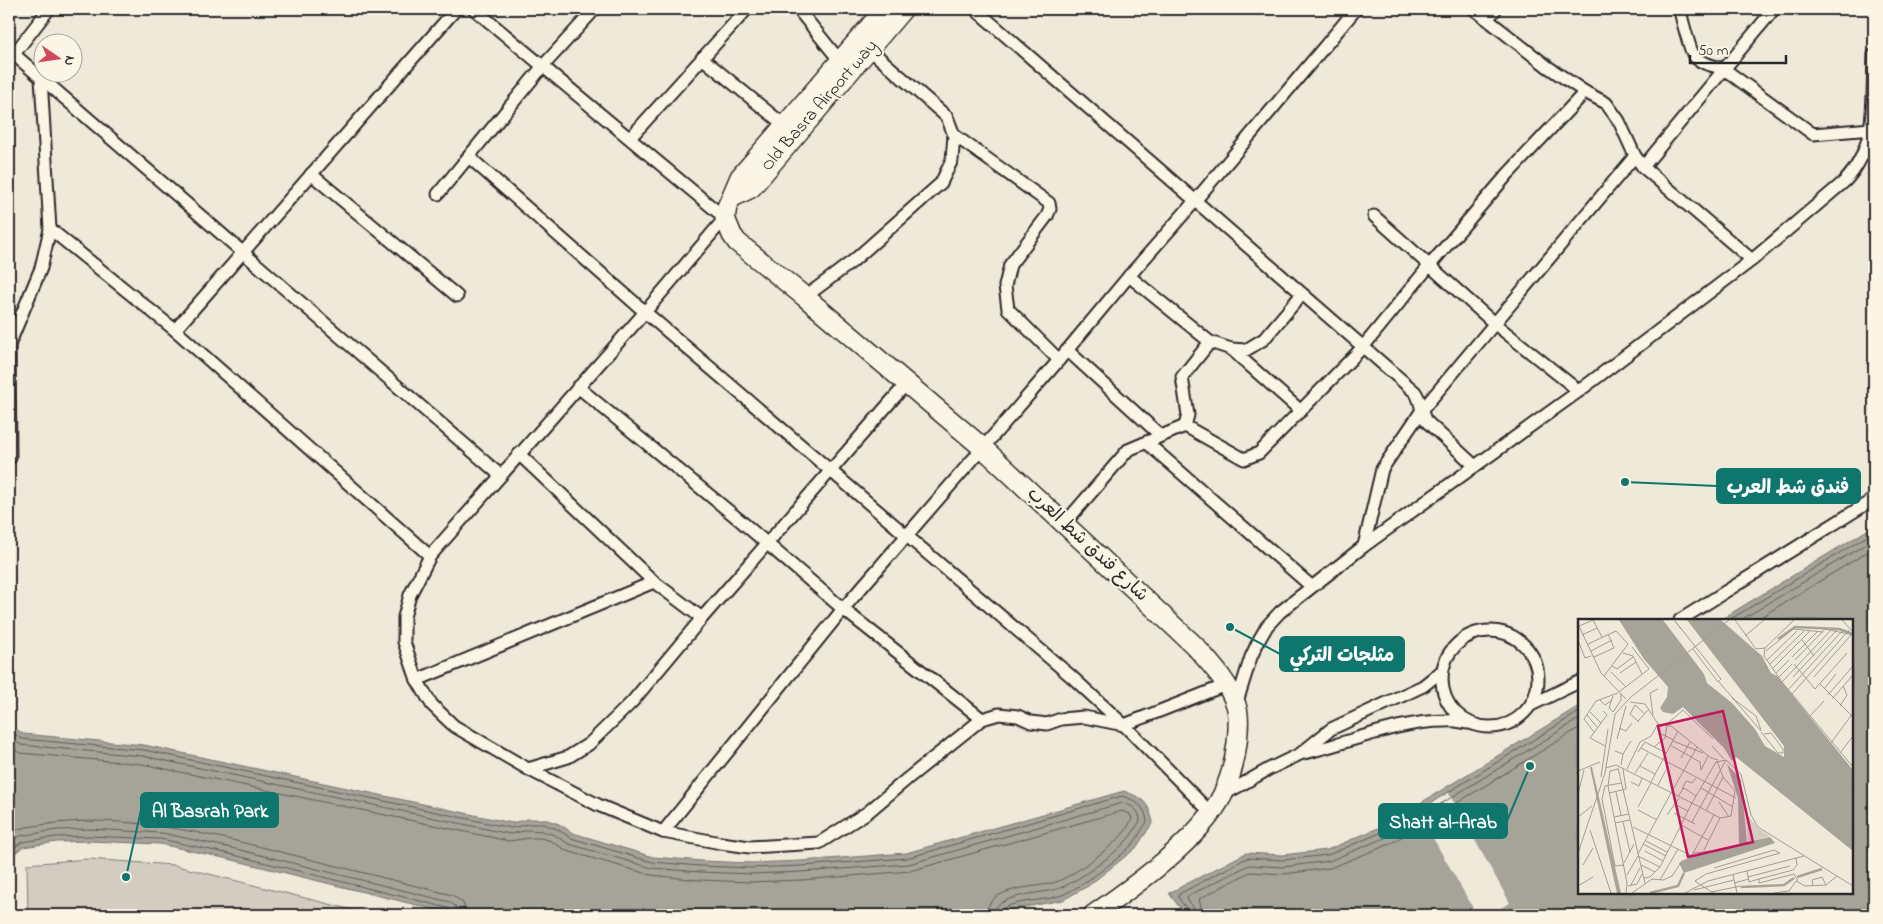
<svg xmlns="http://www.w3.org/2000/svg" width="1883" height="924" viewBox="0 0 1883 924" font-family="'Indie Flower','Playpen Sans Arabic',sans-serif">
<style>
.green{fill:#d2cdc0;stroke:#7e7c76}
.water{fill:#a6a399;stroke:#75736d}
.pier{fill:#efe9da}
.lines{fill:none;stroke-linecap:round;stroke-linejoin:round}
.shore{stroke:#5c5b57;stroke-width:1}
.minor-casing{stroke:#2b2b2b;stroke-width:15}
.primary-casing{stroke:#2b2b2b;stroke-width:22}
.minor{stroke:#fcf5e5;stroke-width:11}
.primary{stroke:#fcf5e5;stroke-width:19}
.labels{text-anchor:middle;dominant-baseline:central;stroke-width:4;stroke-linejoin:round;paint-order:stroke}
.street-label{font-size:18px;fill:#2b2b2b;stroke:#fcf5e5}
.inset-river{fill:none;stroke:#a6a399;stroke-width:2.5}
.inset-road{fill:none;stroke:#a19d94;stroke-width:1}
.view{fill:#c2185b;fill-opacity:0.15;stroke:#c2185b;stroke-width:2.5}
.inset-edge{fill:none;stroke:#2b2b2b;stroke-width:2.5}
.leader{fill:none;stroke:#0f766e;stroke-width:2}
.callout-dot{fill:#0f766e;stroke:#fcf5e5;stroke-width:2}
.callout{fill:#0f766e;stroke:#0f766e;stroke-width:2}
.callout-label{font-size:19px;text-anchor:middle;font-weight:bold;fill:#fff}
</style>
<rect width="100%" height="100%" fill="#efe9da"/>
<filter id="ink" filterUnits="userSpaceOnUse"><feTurbulence type="fractalNoise" baseFrequency=".02" numOctaves="2"/><feDisplacementMap in="SourceGraphic" scale="10" xChannelSelector="R" yChannelSelector="G"/><feConvolveMatrix kernelMatrix="1 2 1 2 8 2 1 2 1" color-interpolation-filters="sRGB"/></filter>
<g filter="url(#ink)">
<polygon class="green" points="88,859 173,865 373,915 28,915 27,864"/>
<g class="water">
<polygon points="1874,526 1874,915 1185,915 1169,893 1246,853 1282,855 1327,850 1383,826 1579,706 1579,893 1852,893 1852,620 1720,620"/>
<path d="M9,718L12,726L23,734L144,745L512,823L528,819H544L559,824L573,833L653,857L701,861L751,863L801,861L906,853L1124,791C1142,798 1148,801 1153,822L1136,848L1088,886L1063,900L1014,909L999,915H457L233,860L160,844L90,841L57,842L23,847L12,855L9,861Z"/>
</g>
<polygon class="pier" points="1448,792 1510,903 1488,915 1477,915 1417,810"/>
<g class="lines">
<g class="shore">
<polyline points="1729,620 1874,532"/>
<polyline points="1741,620 1874,539"/>
<polyline points="1756,620 1874,548"/>
<path d="M9,730L22,739L144,750L511,828L528,824H543L557,829L571,838L652,862L700,866L751,868L801,866L907,858L1122,796C1136,800 1146,807 1147,822C1142,829 1138,838 1132,845C1117,860 1082,887 1062,895C1043,902 1020,899 1001,909L1000,915"/>
<path d="M9,738L21,745L143,756L510,834L529,830L542,831L555,835L569,844L652,868L700,872L751,874L801,872L909,864L1122,803C1132,805 1140,810 1140,821C1136,827 1132,835 1127,840C1115,854 1075,884 1057,889C1041,894 994,894 993,915"/>
<path d="M9,747L20,753L142,764L509,841L530,838H541L551,841L567,851L651,875L699,880L750,882L802,880L910,871L1122,811L1130,814L1132,819C1129,824 1126,831 1122,835C1109,849 1073,876 1056,882C1035,889 987,885 986,915"/>
<path d="M9,834C18,827 30,827 41,825C124,812 209,834 289,854C343,868 398,881 452,895L463,903L466,915"/>
<polyline points="9,843 20,836 56,830 90,829 162,833 236,849 450,902 456,907 459,915"/>
<polyline points="9,851 22,842 56,837 90,836 161,839 234,855 448,908 451,910 452,915"/>
<polyline points="1189,915 1188,911 1178,897 1179,894 1247,858 1283,860 1328,855 1385,831 1579,712"/>
<polyline points="1195,915 1194,908 1187,899 1188,896 1249,865 1283,867 1329,861 1387,837 1579,719"/>
<polyline points="1203,915 1199,899 1250,872 1284,874 1330,868 1390,844 1579,728"/>
</g>
<defs>
<g id="minor">
<polyline points="474,9 725,218 645,312 430,556 410,595 404,617 404,642 417,680 432,705 454,726 528,769 598,805 663,832 721,843 750,847 819,843 868,812 907,779 982,719 999,714 1018,716 1031,722 1047,724 1061,719 1084,717 1124,725 1226,685"/>
<polyline points="798,9 840,61"/>
<path d="M975,9L1415,392C1422,401 1420,412 1426,421L1475,466"/>
<polyline points="1474,9 1548,67 1585,92 1606,103 1619,121 1635,156 1643,167 1752,260"/>
<path d="M1680,9C1681,17 1690,50 1694,56C1701,64 1715,66 1724,69L1813,134L1871,129"/>
<polyline points="1487,19 1496,9"/>
<polyline points="9,50 500,475"/>
<polyline points="14,54 49,9"/>
<polyline points="702,58 784,125"/>
<polyline points="954,135 1049,203 1050,209 1047,216 1010,265 1005,286 1008,309 1059,360"/>
<polyline points="630,138 747,9"/>
<polyline points="469,157 645,312 1072,677 1124,725 1211,813"/>
<polyline points="1643,167 1774,9"/>
<polyline points="311,174 457,296"/>
<polyline points="438,194 543,66 595,9"/>
<polyline points="1374,216 1495,324 1579,391"/>
<polyline points="50,229 175,330 430,556"/>
<polyline points="1129,276 1210,342 1231,349 1246,350 1264,339 1302,294"/>
<polyline points="805,297 853,261 941,183 952,160 954,135 947,117 869,49"/>
<polyline points="175,330 456,9"/>
<polyline points="9,340 10,458"/>
<polyline points="9,345 41,268 50,229 41,78"/>
<polyline points="1231,349 1301,411"/>
<polyline points="1067,350 1160,435"/>
<polyline points="578,387 742,522 843,609 982,719"/>
<polyline points="1185,426 1188,415 1182,377 1210,342"/>
<polyline points="1146,442 1311,586"/>
<polyline points="519,454 654,582 702,618"/>
<polyline points="1065,523 1128,450 1185,426 1244,459 1259,453 1363,347 1430,265 1507,175 1585,92"/>
<polyline points="1364,546 1382,469 1422,410 1635,156"/>
<polyline points="1680,620 1874,499"/>
<circle cx="1490" cy="679" r="48"/>
<polyline points="417,680 654,582"/>
<path d="M1236,705L1251,657L1259,640L1267,626L1280,612L1364,546L1575,394L1752,260L1845,181C1878,146 1872,101 1874,55"/>
<polyline points="1531,705 1579,682"/>
<path d="M1304,753C1350,743 1397,721 1445,721C1453,720 1461,722 1468,723"/>
<polyline points="528,769 568,757 589,744 632,702 702,618 907,383"/>
<polyline points="1223,795 1269,769 1300,754 1331,729 1423,686 1442,671"/>
<polyline points="663,832 843,609 1059,360 1129,276 1195,201 1356,9"/>
</g>
<g id="primary">
<path d="M885,9L740,177L727,207L725,218L732,235L737,242L805,297L983,448L1195,646C1211,664 1229,683 1236,705C1240,717 1238,731 1237,743C1235,760 1230,779 1223,794C1201,839 1133,887 1093,915"/>
<polyline points="733,197 751,188 903,9"/>
</g>
</defs>
<use href="#minor" class="minor-casing"/>
<use href="#primary" class="primary-casing"/>
<use href="#minor" class="minor"/>
<use href="#primary" class="primary"/>
</g>
</g>
<g class="labels">
<g class="street-label">
<text transform="translate(820 106) rotate(-49)">Old Basra Airport way</text>
<text transform="translate(1087 545) rotate(43)">شارع فندق شط العرب</text>
</g>
</g>
<g transform="translate(1578 619)">
<rect width="275" height="275" fill="#efe9da"/>
<path d="M168,198H171L181,210L192,217L170,223Z" fill="#d2cdc0"/>
<path d="M41,1H85L126,55L129,64L154,84L177,110L187,127L206,138V127L109,1H143L184,37L193,54L199,57L275,151V232L158,138L154,142L146,129L105,88L95,95L85,93L82,89L89,78L90,68L66,40ZM149,145L163,161L169,223L192,218L197,224L106,254L101,244L112,239L161,226L160,179ZM12,148H14L43,274H39L36,261Z" fill="#a6a399"/>
<path class="inset-river" d="M200,20L217,8L261,10L275,15M219,258L244,250M163,268L206,266L216,259M72,274L100,267L106,254"/>
<path class="inset-road" d="M15,1L24,18M157,1L178,30L187,29L216,1M264,1L275,13M0,5L23,54L48,80M1,7L15,1M103,10L97,2L143,60L140,63M4,16L19,9M167,17L186,1M0,21L7,39L13,37M224,21L236,37M10,25L38,12L50,25L26,57M187,29L186,37L204,63L275,148M115,30L140,63M13,32L34,21M188,32L215,10L245,13M45,34L55,37L64,55M16,38L36,29L30,15M214,38L239,13M189,41L219,12M217,41L247,10L275,16M192,45L226,12M216,45L237,70L269,34M34,47L39,50L55,38M195,49L232,12M33,53L47,67M42,54L58,43M198,54L211,41M201,58L214,45M215,58L259,11M236,58L273,16M141,63L183,112M204,63L253,11M242,65L275,98M246,70L258,55M210,71L264,12M41,73L71,50L54,28M214,75L271,11M250,76L275,47M154,79L178,97L183,111M254,80L275,56M22,81L27,86L34,81M52,83L67,85L80,105L93,107L133,139L140,141M262,87L269,76L265,67M25,92L29,96L12,119L27,127M12,93L23,104M35,93L31,89L35,77M35,93L43,81V75M9,96L19,108M75,96L72,74L80,70M231,98L246,82M60,102L71,90M61,103L52,95L57,86L67,95M89,105L105,91L135,120M79,107L81,114L96,121M41,109L48,112L54,104M16,113L6,100L18,82L40,74M183,113L200,134H205V130L193,114L186,115M39,120L48,87M95,122L125,134M253,124L275,94M92,126L122,143L123,151M134,127L146,140M76,128L87,119L89,106M63,129L158,179M37,132L45,135L43,146M60,133L67,123L88,134M262,134L275,117M45,135L53,122M103,139L112,123M62,147L77,155M28,149L38,146L114,184L138,143L148,141L163,155L173,196L180,208L275,267M40,149L67,264M40,150L32,152L30,167L49,264L48,274M49,150L62,123L73,117L80,105M123,151L130,137M0,152L22,143M57,154L70,134M23,158L30,110M53,163L61,167L64,159M73,163L100,112M43,164L27,167L24,180L37,247L46,246M80,166L88,151M123,169L155,188M104,170L108,162L114,164L118,159M38,173L43,196M31,174L48,170L45,150M93,174L119,128M0,175L6,151M100,177L106,169L118,177M141,183L151,198M96,185L110,192M60,188L73,164M60,191L79,201M128,192L145,158M96,194L117,205M89,196L101,179M0,198L14,187M36,198L51,195M45,203L52,233M114,203L148,141M37,204L52,201M103,206L130,221M55,208L114,237M12,211L33,274M68,222L89,233M65,225L88,237M126,231L142,199M67,232L85,242M0,234L27,154L37,95L53,78L151,1M115,234L133,232M60,235L93,174M114,236L136,196M46,244L56,225M5,246L15,229M63,246L77,253M169,252L171,263L181,260L215,251L219,246L218,239M49,256L60,237L82,248M155,256L159,274M170,258L212,247M66,259L72,258L82,248L114,184L142,199L153,197L157,172L145,158L139,142M181,260V264L216,255L220,262M82,261L100,230M156,264L171,260M53,266L62,249M235,266L234,261L244,258L248,266M0,267L15,258M50,267L59,265L64,255M116,271L156,261M133,273L163,267M54,274L74,260L85,261L94,257L104,242L142,230M107,274L130,262L226,237M135,274L117,262L128,255L202,234L196,231L136,249M196,274L211,272L218,262L227,267L248,266L259,257"/>
<path class="view" d="M145,92L175,223L110,238L80,107Z"/>
<rect width="275" height="275" class="inset-edge"/>
</g>
<path class="leader" d="M1625 482L1717 486M1230 627L1280 654M126 877L141 810M1530 766L1507 821"/>
<g class="callout-dot">
<circle cx="1625" cy="482" r="5"/>
<circle cx="1230" cy="627" r="5"/>
<circle cx="126" cy="877" r="5"/>
<circle cx="1530" cy="766" r="5"/>
</g>
<g class="callout">
<rect x="1717" y="469" width="143" height="34" rx="5"/>
<rect x="1280" y="637" width="124" height="34" rx="5"/>
<rect x="141" y="793" width="137" height="34" rx="5"/>
<rect x="1379" y="804" width="128" height="34" rx="5"/>
</g>
<g class="callout-label">
<text x="1788" y="493">فندق شط العرب</text>
<text x="1342" y="661">مثلجات التركي</text>
<text x="210" y="817">Al Basrah Park</text>
<text x="1443" y="828">Shatt al-Arab</text>
</g>
<rect width="1883" height="924" fill="none" stroke="#fcf5e5" stroke-width="30"/>
<rect x="15" y="15" width="1853" height="894" fill="none" stroke="#2b2b2b" stroke-width="2" filter="url(#ink)"/>
<g transform="translate(58 58) rotate(103)"><circle r="24" fill="#fcf5e5" stroke="#a8a49b"/>
<path d="M0-4L9 19L0 12L-9 19Z" fill="#d1495b"/>
<text y="-8" font-size="14" font-weight="bold" text-anchor="middle" fill="#2b2b2b">N</text>
</g>
<path d="M1690 55v8h96v-8" fill="none" stroke="#2b2b2b" stroke-width="2.5"/>
<text x="1698" y="55" font-size="15" fill="#2b2b2b" stroke="#fcf5e5" stroke-width="4" paint-order="stroke">50 m</text>
</svg>
